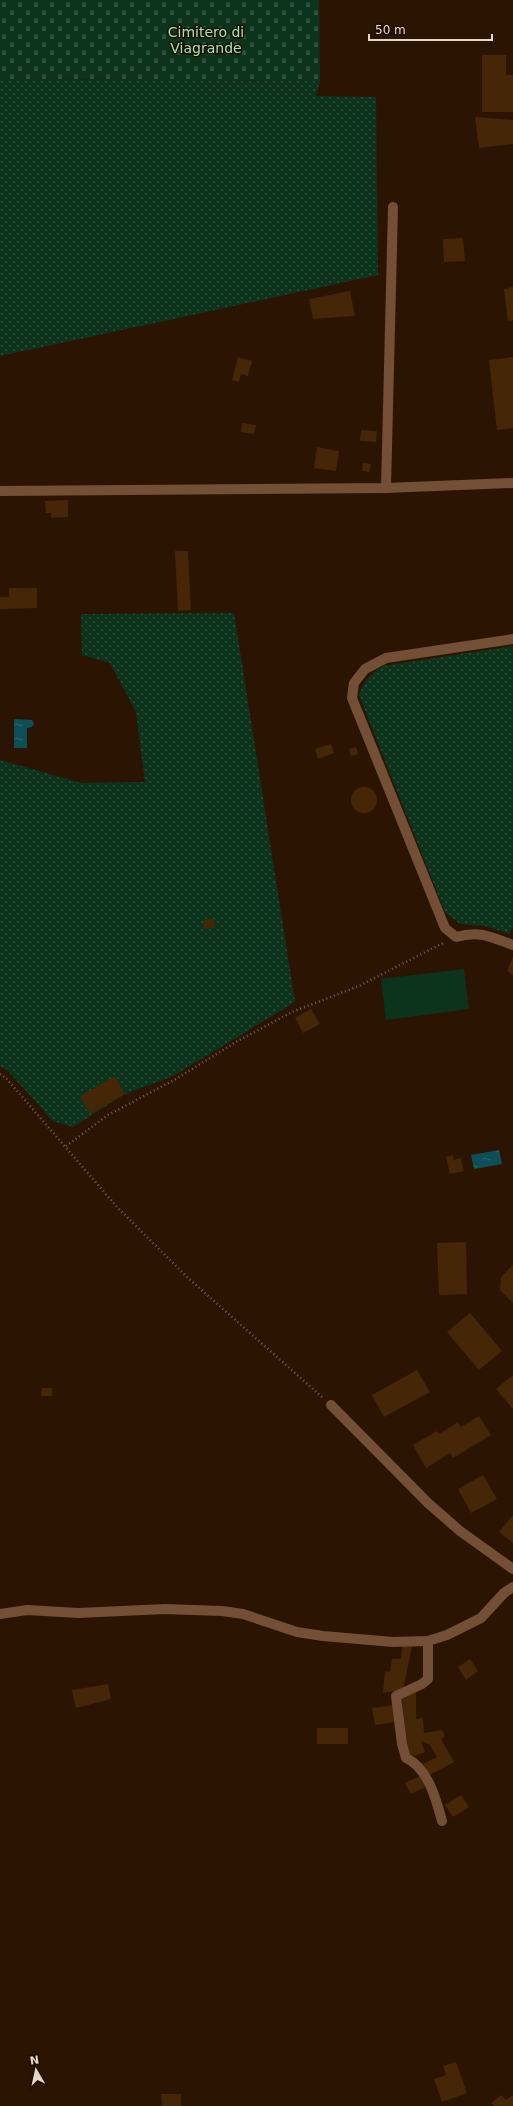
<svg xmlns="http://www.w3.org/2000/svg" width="513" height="2106" viewBox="0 0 513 2106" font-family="'DejaVu Sans',sans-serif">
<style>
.grass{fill:url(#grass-dots)}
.cemetery{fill:url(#cemetery-stones)}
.park{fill:#0c341c}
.water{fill:url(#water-ripples)}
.building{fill:#452607}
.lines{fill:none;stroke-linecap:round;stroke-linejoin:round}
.path{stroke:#746050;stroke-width:2.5;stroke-dasharray:1 3;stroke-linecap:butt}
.minor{stroke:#734f35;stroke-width:10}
.labels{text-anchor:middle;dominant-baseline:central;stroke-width:3;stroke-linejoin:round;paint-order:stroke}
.park-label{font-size:14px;fill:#99e8b1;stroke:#210c00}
</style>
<defs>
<pattern id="grass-dots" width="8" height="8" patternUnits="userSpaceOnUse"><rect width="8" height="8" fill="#0c341c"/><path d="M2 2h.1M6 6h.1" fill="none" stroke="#2f513c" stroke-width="1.8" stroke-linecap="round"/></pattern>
<pattern id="cemetery-stones" width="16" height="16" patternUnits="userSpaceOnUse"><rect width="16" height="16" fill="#0c341c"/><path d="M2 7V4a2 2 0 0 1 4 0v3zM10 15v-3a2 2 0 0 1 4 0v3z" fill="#2f513c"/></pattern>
<pattern id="water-ripples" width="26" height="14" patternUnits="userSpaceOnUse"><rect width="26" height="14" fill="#0c4f56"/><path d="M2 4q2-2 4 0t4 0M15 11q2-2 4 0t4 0" fill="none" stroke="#2f686d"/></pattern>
</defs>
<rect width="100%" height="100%" fill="#2b1502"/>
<g class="grass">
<polygon points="0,79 320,81 316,96 376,97 378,275 0,356"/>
<polygon points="234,613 295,1002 173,1076 125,1094 73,1127 53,1121 7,1070 0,1066 0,760 81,783 145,782 136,712 110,663 82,655 81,614"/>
<path d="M513,646V926L509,934L485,926L460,924L445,912L359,695C364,680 371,674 383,666Z"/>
</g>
<polygon class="cemetery" points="0,0 319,0 320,81 0,79"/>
<polygon class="park" points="464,969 469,1009 386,1020 381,979"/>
<g class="water">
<polygon points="14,719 32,720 34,724 32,727 27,728 27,748 14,748"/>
<polygon points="499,1150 502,1164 474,1169 471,1155"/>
</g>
<g class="building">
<polygon points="482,55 506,55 506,75 513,75 513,112 482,112"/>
<polygon points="475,117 513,120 513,144 479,148"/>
<polygon points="463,238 465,261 444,262 443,239"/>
<polygon points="513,287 513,320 508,321 504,289"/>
<polygon points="350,291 355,316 313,319 309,299"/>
<polygon points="238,357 252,361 248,376 241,374 239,382 232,380"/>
<polygon points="513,357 513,428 497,430 489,360"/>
<polygon points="242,423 256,425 254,434 241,432"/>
<polygon points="361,430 377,431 376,442 360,441"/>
<polygon points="317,447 339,451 336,471 314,468"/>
<polygon points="363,463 371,464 369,472 362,471"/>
<polygon points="68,500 68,517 51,518 51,513 46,513 45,501"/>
<polygon points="175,551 188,551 191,610 178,611"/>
<polygon points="9,588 37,588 37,608 0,609 0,597 9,597"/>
<polygon points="331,744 334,753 318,759 315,749"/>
<polygon points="356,747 358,754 351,756 349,749"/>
<circle cx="364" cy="800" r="13"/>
<polygon points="214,919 215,928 204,929 203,920"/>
<polygon points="513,957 513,975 507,971"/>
<polygon points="311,1009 320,1024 303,1033 295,1018"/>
<polygon points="115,1076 125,1094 90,1114 80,1096"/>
<polygon points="453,1155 454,1160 461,1158 464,1171 450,1174 446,1157"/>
<polygon points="466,1242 467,1294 439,1295 437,1243"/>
<polygon points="513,1265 513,1303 500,1290 501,1277"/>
<polygon points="470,1313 502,1351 479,1370 447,1332"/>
<polygon points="417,1370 430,1392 384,1417 372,1395"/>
<polygon points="513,1375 513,1409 496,1389"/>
<polygon points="42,1388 52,1388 52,1396 41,1396"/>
<polygon points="479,1416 491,1435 453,1458 450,1453 426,1468 413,1445 437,1431 439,1434 458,1422 461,1427"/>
<polygon points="483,1475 497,1499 471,1513 458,1489"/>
<polygon points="513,1515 513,1543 499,1532"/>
<polygon points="412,1646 403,1690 383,1693 385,1671 390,1672 392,1659 401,1659 402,1647"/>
<polygon points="470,1659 478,1671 466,1680 458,1667"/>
<polygon points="108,1684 111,1699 76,1708 72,1690"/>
<polygon points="416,1692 416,1719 423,1718 424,1733 442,1730 445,1736 441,1739 454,1762 430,1775 423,1764 437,1757 430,1745 421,1741 425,1752 411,1757 406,1742 402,1698"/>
<polygon points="394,1705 396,1722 375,1725 372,1708"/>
<rect x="317" y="1728" width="31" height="16"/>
<polygon points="420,1776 425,1787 411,1794 405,1783"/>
<polygon points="461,1795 469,1807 453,1817 445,1805"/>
<polygon points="456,2062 467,2093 442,2102 434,2079 446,2075 443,2066"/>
<polygon points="161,2094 181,2094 181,2106 162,2106"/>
<polygon points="501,2095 506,2100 513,2095 513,2106 494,2106 491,2103"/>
</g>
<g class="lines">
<g class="path">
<polyline points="0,1074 6,1078 117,1207 187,1277 322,1397"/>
<polyline points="66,1146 108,1115 176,1079 236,1042 292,1012 359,986 443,943"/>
</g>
<g class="minor">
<polyline points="386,488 393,207"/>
<polyline points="0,491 386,488 513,483"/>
<path d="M513,639L386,658L365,669L354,683L352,698L445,928L456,937C480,930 491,937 513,945"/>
<polyline points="331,1405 428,1503 460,1531 513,1569"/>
<polyline points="0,1614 27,1610 78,1613 165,1609 222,1611 243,1614 297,1632 323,1636 393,1642 428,1641 447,1635 481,1618 504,1593 513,1587"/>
<path d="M428,1641V1679L422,1684L396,1696L402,1744L406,1758C428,1768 436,1799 442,1821"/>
</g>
</g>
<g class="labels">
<g class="park-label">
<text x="206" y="32">Cimitero di<tspan x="206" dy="16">Viagrande</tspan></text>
</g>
</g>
<g transform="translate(36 2070) rotate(351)" stroke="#210c00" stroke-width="3" paint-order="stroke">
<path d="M0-3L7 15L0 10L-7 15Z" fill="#e7d7cb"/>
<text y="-6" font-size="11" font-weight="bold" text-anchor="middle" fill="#e7d7cb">N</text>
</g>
<path d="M369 34v6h123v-6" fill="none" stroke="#e7d7cb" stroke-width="2"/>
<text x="375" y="34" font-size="12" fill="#e7d7cb" stroke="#210c00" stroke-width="3" paint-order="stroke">50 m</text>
</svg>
